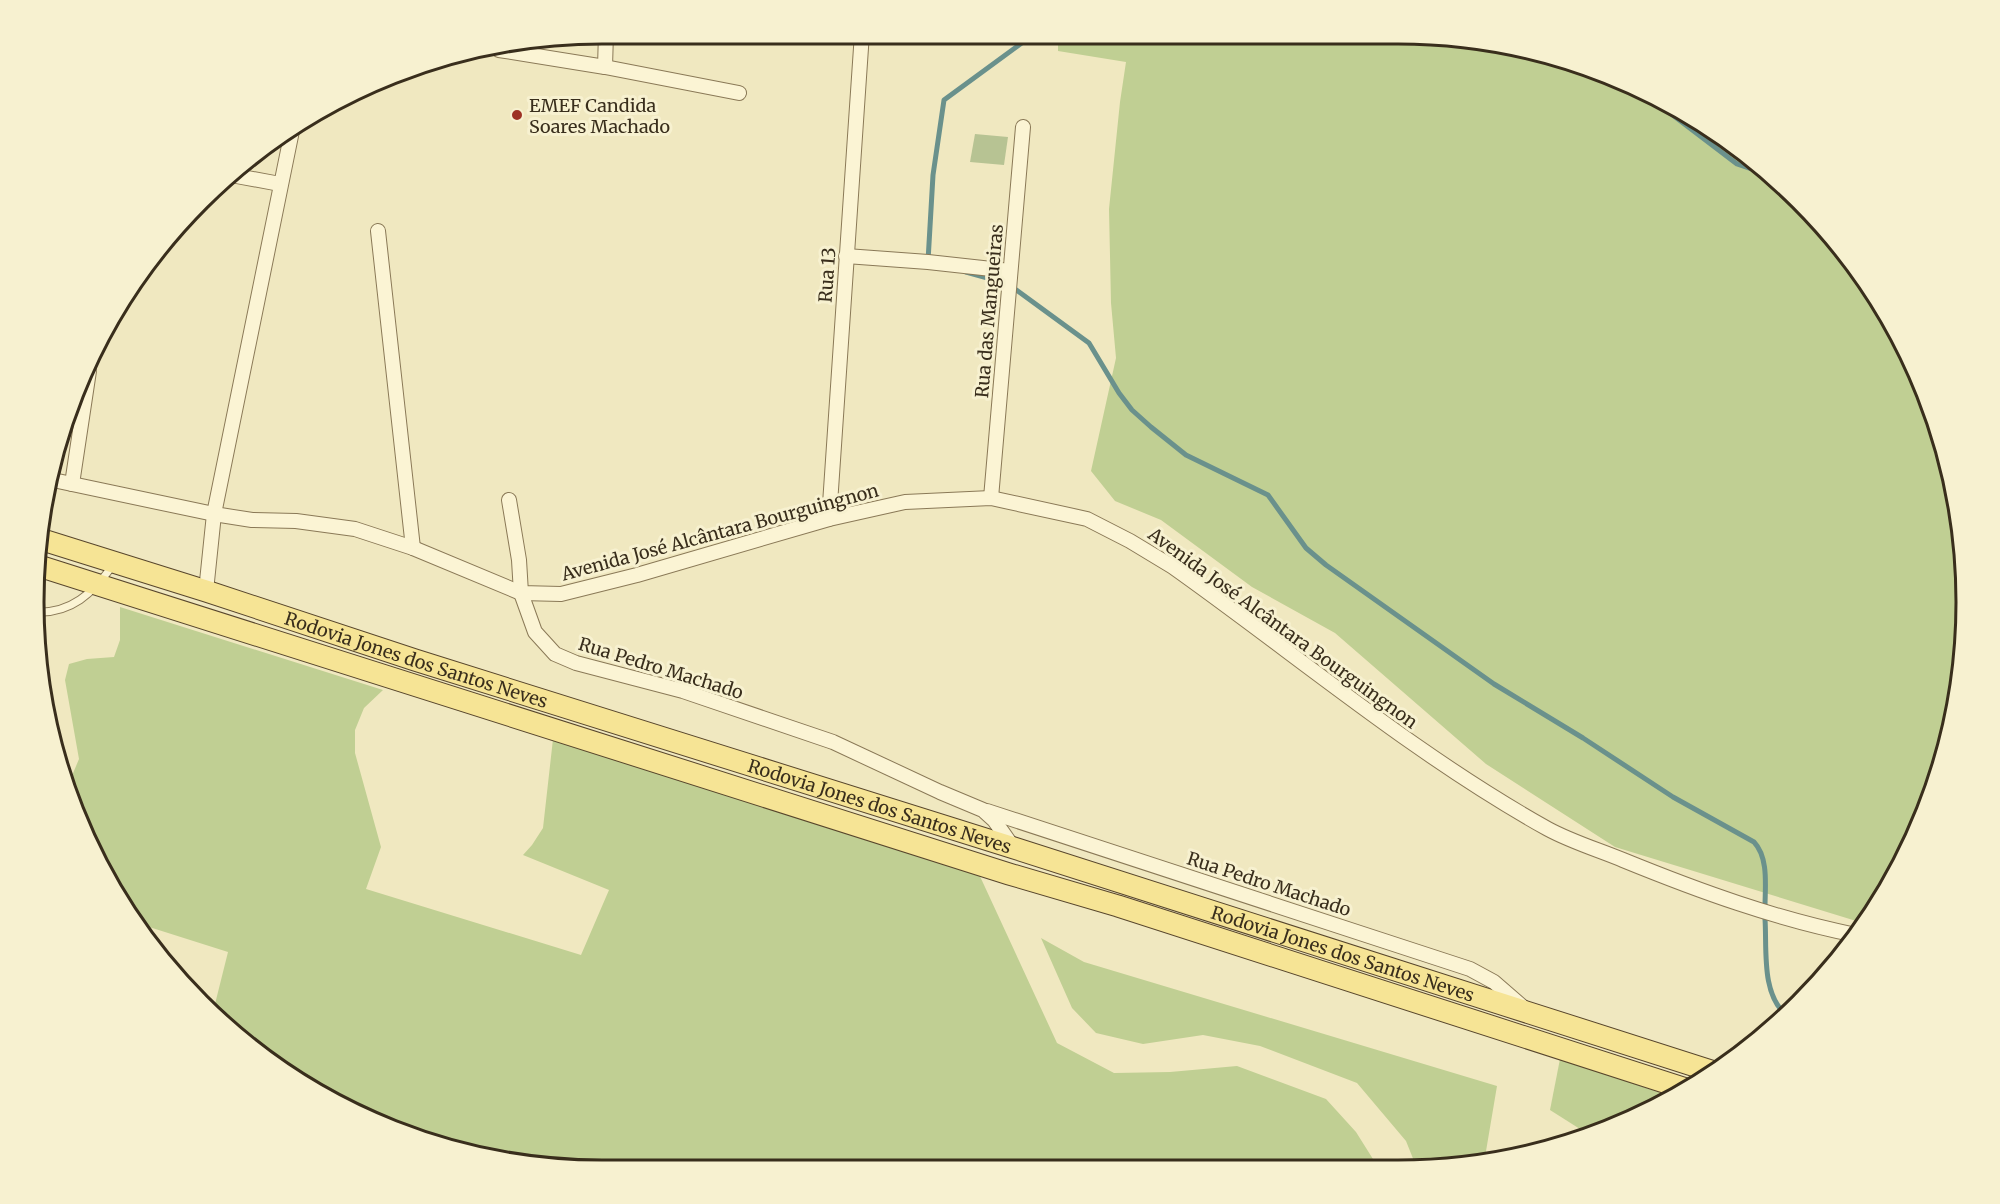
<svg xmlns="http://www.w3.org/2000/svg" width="2000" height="1204" viewBox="0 0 2000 1204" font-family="Merriweather,serif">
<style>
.green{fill:#c0cf93}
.cemetery{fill:#b7c393}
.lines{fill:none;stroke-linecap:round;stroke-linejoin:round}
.stream{stroke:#6a918c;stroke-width:5}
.lane-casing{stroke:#8a7957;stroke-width:9}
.street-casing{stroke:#8a7957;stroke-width:16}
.primary-casing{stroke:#58462c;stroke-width:23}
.lane{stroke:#fbf4d4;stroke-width:7}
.street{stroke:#fbf4d4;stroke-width:14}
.primary{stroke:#f6e495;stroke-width:21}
.poi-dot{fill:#9d3224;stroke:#f7f1d0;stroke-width:2}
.labels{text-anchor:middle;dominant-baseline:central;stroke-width:6;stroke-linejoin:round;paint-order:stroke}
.poi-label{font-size:18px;fill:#392e1c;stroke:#f7f1d0;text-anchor:start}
.street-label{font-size:18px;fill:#392e1c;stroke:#f7f1d0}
.rim{fill:none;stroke:#392e1c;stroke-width:3}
</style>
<rect width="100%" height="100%" fill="#f0e8c0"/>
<g class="green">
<polygon points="1058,34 1436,34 1581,63 1714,129 1801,200 1871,286 1924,385 1956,491 1967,602 1956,713 1924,820 1871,918 1866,924 1615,847 1486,764 1335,633 1252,587 1161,520 1115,501 1091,471 1116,358 1111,303 1109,209 1120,102 1126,62 1058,51"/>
<polygon points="120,607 383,690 364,708 355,730 355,753 381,847 366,889 581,955 609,890 523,855 532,845 543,828 553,739 978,872 1057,1043 1114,1073 1170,1072 1237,1066 1326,1099 1356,1132 1378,1167 564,1170 419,1141 286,1075 214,1008 228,952 146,926 139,927 66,790 79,759 65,680 69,664 87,659 114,657 120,640"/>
<polygon points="1041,938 1084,962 1497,1086 1484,1163 1472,1166 1416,1166 1406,1141 1357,1083 1260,1046 1203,1035 1143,1044 1096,1033 1072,1008"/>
<polygon points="1560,1059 1676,1098 1591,1136 1550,1110"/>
</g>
<polygon class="cemetery" points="975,134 1008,137 1004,165 970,162"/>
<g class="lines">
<g class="stream">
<polyline points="1649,97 1737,164 1772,176"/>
<polyline points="928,261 933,175 944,100 1034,34"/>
<polyline points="966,272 1002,282"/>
<path d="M1015,289L1089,343L1119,393L1132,410L1151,427L1186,455L1268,495L1306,548L1326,565L1494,684L1583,738L1673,797L1754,842C1769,858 1765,887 1765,907"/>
<path d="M1765,919C1767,949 1761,993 1786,1015"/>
<polyline points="202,997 224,1014 230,1023"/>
<polyline points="1607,1129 1613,1126"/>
</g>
<defs>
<path id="lane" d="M35,612C71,614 93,593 113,565"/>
<g id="street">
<polyline points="499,50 605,67 739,93"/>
<polyline points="605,67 606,33"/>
<polyline points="231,175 280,184"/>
<polyline points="378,231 413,548"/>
<polyline points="846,256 928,262 1010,271"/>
<path d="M53,480L214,514L252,520L296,521L355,529L413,548L521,593L561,594L637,575L829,519L905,502L991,498L1087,519L1130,541L1173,567C1297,655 1415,755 1548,829C1572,842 1599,850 1623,860C1699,891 1776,919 1856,935"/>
<polyline points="72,484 89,371"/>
<polyline points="991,498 1023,127"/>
<polyline points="509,500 519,560 521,593 535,632 555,654 576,663 683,691 833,742 940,792 983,810 994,820 1013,847"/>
<polyline points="829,519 862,33"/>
<polyline points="206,591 214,514 292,131"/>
<polyline points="987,811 1470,969 1494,982 1524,1008"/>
</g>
<g id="primary">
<path id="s1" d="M43,540L206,591L415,660L1014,848L1714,1072"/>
<polyline points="39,566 1009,874 1118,906 1689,1090"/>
</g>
</defs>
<use href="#lane" class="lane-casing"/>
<use href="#street" class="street-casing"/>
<use href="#primary" class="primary-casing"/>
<use href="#lane" class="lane"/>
<use href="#street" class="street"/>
<use href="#primary" class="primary"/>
</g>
<circle class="poi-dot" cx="517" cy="115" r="6"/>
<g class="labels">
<g class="poi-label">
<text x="529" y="105">EMEF Candida<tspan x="529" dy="21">Soares Machado</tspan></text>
</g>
<g class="street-label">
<text transform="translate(827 275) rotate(-86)">Rua 13</text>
<text transform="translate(989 311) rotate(-85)">Rua das Mangueiras</text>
<text transform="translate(720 532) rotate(-15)">Avenida José Alcântara Bourguingnon</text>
<text transform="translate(1283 628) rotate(36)">Avenida José Alcântara Bourguingnon</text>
<text stroke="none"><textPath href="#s1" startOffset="392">Rodovia Jones dos Santos Neves</textPath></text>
<text transform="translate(661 668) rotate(17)">Rua Pedro Machado</text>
<text stroke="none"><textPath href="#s1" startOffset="878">Rodovia Jones dos Santos Neves</textPath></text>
<text transform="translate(1269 884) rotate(18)">Rua Pedro Machado</text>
<text stroke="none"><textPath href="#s1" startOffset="1364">Rodovia Jones dos Santos Neves</textPath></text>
</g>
</g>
<path d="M0 0H2000V1204H0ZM602 44H1398A558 558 0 0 1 1956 602V602A558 558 0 0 1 1398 1160H602A558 558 0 0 1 44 602V602A558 558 0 0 1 602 44Z" fill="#f7f1d0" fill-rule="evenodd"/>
<path class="rim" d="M602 44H1398A558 558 0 0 1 1956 602V602A558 558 0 0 1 1398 1160H602A558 558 0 0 1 44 602V602A558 558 0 0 1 602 44Z"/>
</svg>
